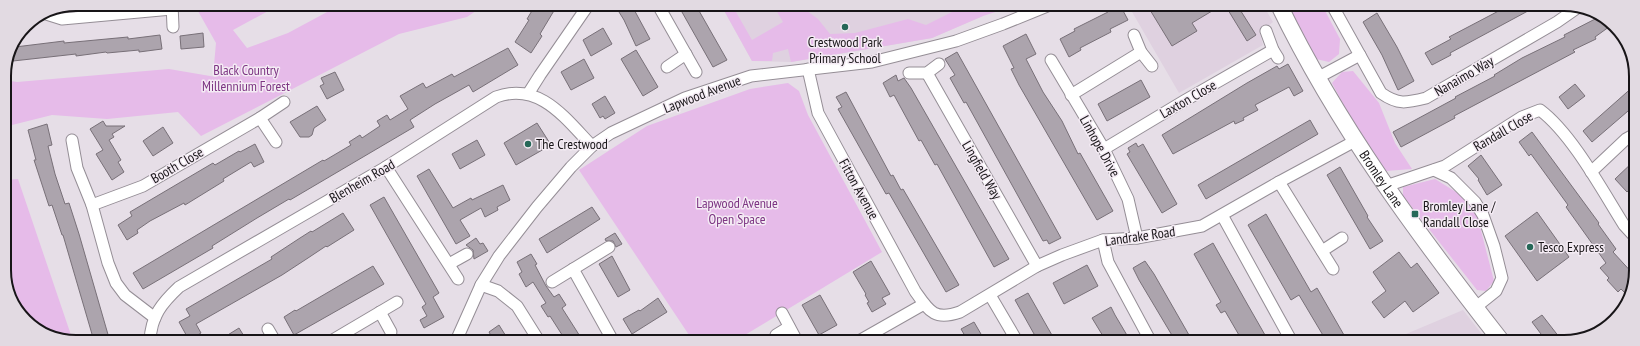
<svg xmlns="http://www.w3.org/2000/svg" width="1640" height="346" viewBox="0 0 1640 346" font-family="'PT Sans Narrow',sans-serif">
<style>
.built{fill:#dfd1e0}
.green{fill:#e6bbe9}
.building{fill:#aca4ad;stroke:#787078}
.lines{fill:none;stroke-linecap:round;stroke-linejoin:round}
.street-casing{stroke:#958e96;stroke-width:13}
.secondary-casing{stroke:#958e96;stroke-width:18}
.street{stroke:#fff;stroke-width:11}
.secondary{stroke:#fff;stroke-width:16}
.poi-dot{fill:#266858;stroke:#f4ebf4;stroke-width:1.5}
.labels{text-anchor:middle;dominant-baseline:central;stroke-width:3;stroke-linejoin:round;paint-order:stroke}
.poi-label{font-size:14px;fill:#181518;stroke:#f4ebf4;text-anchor:start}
.park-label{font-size:14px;fill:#7d3583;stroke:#f4ebf4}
.street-label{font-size:14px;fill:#181518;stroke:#f4ebf4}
.rim{fill:none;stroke:#181518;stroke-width:2}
</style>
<rect width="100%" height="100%" fill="#e6dee7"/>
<g class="built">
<polygon points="721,5 976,5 983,16 932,38 791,62 752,61"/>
<polygon points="1128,5 1263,5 1273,22 1260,33 1263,45 1179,93"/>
<polygon points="1463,310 1488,342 1387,342"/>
</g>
<g class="green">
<polygon points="194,4 281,4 233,30 247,48 288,33 342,4 486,4 467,17 399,34 201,136 178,112 107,119 52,115 4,127 4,80 17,82 169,69 216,77 214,65 216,43"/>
<polygon points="721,5 732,5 752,40 783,22 776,10 780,5 799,5 818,19 830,34 855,33 908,19 926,25 958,9 956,5 1017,5 983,16 932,38 791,62 788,49 773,53 772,61 752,61"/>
<polygon points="1287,5 1322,5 1340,39 1339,54 1329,62 1316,59"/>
<polygon points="1353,71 1379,103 1395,143 1412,169 1386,171 1354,125 1332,83 1342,72"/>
<polygon points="788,83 799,91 808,115 882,252 735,341 693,341 579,170 647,126 750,89"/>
<polygon points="18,179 73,341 62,341 25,321 5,284 5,180"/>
<polygon points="1435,179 1461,195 1477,215 1494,281 1486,291 1477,290 1403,196 1403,187"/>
</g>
<g class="building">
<polygon points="536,4 558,4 540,34 542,36 531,53 515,42 529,20 527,19"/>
<polygon points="614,4 631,4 650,39 636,46 624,20"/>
<polygon points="678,5 706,5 698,9 727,60 713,67"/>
<polygon points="1114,5 1120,5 1128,20 1110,29 1111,32 1080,48 1081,50 1069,57 1060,39 1075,31 1074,29 1108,12 1106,9"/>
<polygon points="1147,5 1222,5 1192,23 1197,31 1172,46"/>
<polygon points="1225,5 1237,5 1256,35 1247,41"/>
<polygon points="1510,5 1539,5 1450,53 1451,55 1432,65 1425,53 1451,39 1449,37"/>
<polygon points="1377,13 1397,47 1414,81 1398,90 1382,55 1363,22"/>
<polygon points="1599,17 1613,24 1595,37 1596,39 1573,50 1575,52 1454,116 1455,118 1401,147 1393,132 1456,98 1455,97 1495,76 1494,75 1522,58 1565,37 1564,35"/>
<polygon points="603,28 612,44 591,56 583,40"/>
<polygon points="203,33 204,47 181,49 180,36"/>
<polygon points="1026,34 1036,54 1026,59 1043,92 1062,121 1078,154 1080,153 1113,211 1097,220 1019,85 1011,69 1014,68 1003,46"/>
<polygon points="160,35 162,49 139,52 139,50 107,53 106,52 76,56 76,54 13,61 12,54 15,47 64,41 64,43 128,37 128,39"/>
<polygon points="508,48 518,65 473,92 469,85 435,104 410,120 414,127 290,200 289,199 257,218 212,246 213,248 143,289 133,273 323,160 324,161 351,145 349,142 360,135 362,138 380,126 377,121 387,115 390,120 408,109 400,96 423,83 426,88 452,74 454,77"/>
<polygon points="636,50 658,87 643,96 621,59"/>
<polygon points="957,52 1061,238 1049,244 1047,240 1043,241 966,102 964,103 950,78 955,75 945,59"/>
<polygon points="584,59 594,78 571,90 561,72"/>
<polygon points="1288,64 1303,91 1294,96 1289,87 1255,105 1258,110 1243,118 1244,120 1235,124 1234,121 1173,154 1162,135 1247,83 1277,66 1279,69"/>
<polygon points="335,72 344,90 327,99 320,86 324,84 321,78"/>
<polygon points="896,75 898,81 904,78 911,88 1009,259 994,267 937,164 935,165 921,140 919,141 894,95 890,97 883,83"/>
<polygon points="1141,80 1150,97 1107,121 1098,104"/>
<polygon points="1575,84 1585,96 1568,109 1559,97"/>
<polygon points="1635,85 1635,105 1592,142 1583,131"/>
<polygon points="846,92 891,176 893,175 901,190 903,189 959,285 946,292 889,193 886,194 838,109 842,107 836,97"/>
<polygon points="605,96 615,113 605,119 603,116 600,118 592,104"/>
<polygon points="317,106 326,120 314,128 312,135 309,137 300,137 290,122"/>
<polygon points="1310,120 1318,134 1206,199 1198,185"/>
<polygon points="103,121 106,126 125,126 112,134 114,137 109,140 121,160 118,162 124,172 112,180 96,154 103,150 90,129"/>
<polygon points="537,123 551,145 516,165 504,143"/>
<polygon points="47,124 52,145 48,146 55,174 65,204 69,203 79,234 109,338 100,341 94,341 63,235 62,235 52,205 49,206 34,160 36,160 28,130"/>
<polygon points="163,127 173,143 153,156 143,141"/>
<polygon points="1532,132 1599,223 1598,224 1616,249 1613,252 1635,276 1635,284 1628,296 1621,289 1618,292 1607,280 1609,278 1600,268 1606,263 1566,207 1568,205 1531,154 1529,156 1519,142"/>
<polygon points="477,140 485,155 460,169 452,154"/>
<polygon points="1136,143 1138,147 1143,144 1177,204 1162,213 1127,154 1130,152 1128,148"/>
<polygon points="255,144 264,162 254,167 251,162 223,179 224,181 185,205 184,203 150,221 137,230 138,233 127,240 118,225 132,216 130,212 213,163 215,165 239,151 240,152"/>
<polygon points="1481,155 1502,185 1487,195 1478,180 1479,179 1468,166"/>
<polygon points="1635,160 1635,184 1627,192 1615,179"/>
<polygon points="1340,167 1368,216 1367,217 1383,241 1370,249 1327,175"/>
<polygon points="429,169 453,208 471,198 472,200 503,185 510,200 497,207 498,210 485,217 481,208 460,220 470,236 456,244 417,176"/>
<polygon points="384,197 439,293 433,297 444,317 424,328 420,320 427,316 422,307 426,304 370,205"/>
<polygon points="592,207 600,219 547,253 539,239"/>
<polygon points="1537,212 1569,257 1537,281 1505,236"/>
<polygon points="343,213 354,230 327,247 326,246 308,258 282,275 196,324 201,333 189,340 179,322 190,316 186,309 272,259 271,257 300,238 311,231 312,232"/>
<polygon points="1266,214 1311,292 1317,288 1348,342 1327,342 1299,295 1291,300 1248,225"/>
<polygon points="615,233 622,244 616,247 613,241 606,241 605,239"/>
<polygon points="476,238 480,244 483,243 488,251 474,259 473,250 466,245"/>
<polygon points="1213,243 1245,300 1269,342 1243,342 1225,311 1221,313 1216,305 1221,302 1194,254"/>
<polygon points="1399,252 1411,268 1417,263 1439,293 1413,312 1405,301 1384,318 1372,302 1386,291 1373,272"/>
<polygon points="531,254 537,264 535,265 546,286 554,297 559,294 566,305 562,308 583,341 566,341 550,316 548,317 541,306 546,303 533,282 526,287 519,274 522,272 517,262"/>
<polygon points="612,256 630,290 618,297 599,264"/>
<polygon points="871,261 890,294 882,298 886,304 872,312 867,303 869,302 865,295 866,294 853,272"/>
<polygon points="1145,261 1154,274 1193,342 1176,342 1139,280 1133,268"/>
<polygon points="1087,265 1098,286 1064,304 1053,283"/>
<polygon points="373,266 384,284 294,335 284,317 295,310 296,311"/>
<polygon points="1028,293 1053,337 1046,341 1038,341 1015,300"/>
<polygon points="820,295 837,325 819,335 802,305"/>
<polygon points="658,298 667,312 632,334 623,319 639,310 640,311"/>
<polygon points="1111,307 1115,315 1131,342 1106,341 1092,318"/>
<polygon points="1542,315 1563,342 1547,342 1532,322"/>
<polygon points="974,322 985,341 968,341 961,329"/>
<polygon points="499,325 509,341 494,341 489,332"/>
<polygon points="239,328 247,341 218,341"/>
</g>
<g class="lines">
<defs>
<g id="street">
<polyline points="172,4 173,27"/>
<polyline points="658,5 696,72"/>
<path d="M1332,5L1381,93C1398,105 1406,103 1426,98L1557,22L1580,6"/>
<polyline points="43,13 62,19 172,9"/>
<polyline points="1266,31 1273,50 1278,58"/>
<polyline points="1134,35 1141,52 1152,66"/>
<polyline points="1051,60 1104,149 1128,199 1137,238"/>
<polyline points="667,67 686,54"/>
<path d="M808,69L818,113L915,291C929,311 934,321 960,312L1037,266L1062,255L1103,240L1137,238L1202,226L1279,182L1355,141"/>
<polyline points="909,73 927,73 939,64"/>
<polyline points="927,73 1037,266"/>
<polyline points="1317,78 1360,55"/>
<polyline points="528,94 540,75 589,4"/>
<polyline points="1071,95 1141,52"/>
<polyline points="260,118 276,142"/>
<polyline points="72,140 77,168 92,205 108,263 116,283 125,295 155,318"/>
<polyline points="1104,149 1184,101 1273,50"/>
<polyline points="386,167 458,279"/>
<polyline points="1434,170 1451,178 1475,202 1483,215 1494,246 1502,278 1496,291 1476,307"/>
<polyline points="1591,172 1626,139 1635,134"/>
<polyline points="1279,182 1333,269"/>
<path d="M1386,186L1445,166L1522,117L1540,110C1572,134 1602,190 1624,225L1635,237"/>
<polyline points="92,205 143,186 260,118 284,102"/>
<polyline points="1222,215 1292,342"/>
<polyline points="1103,240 1108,262 1151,342"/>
<polyline points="1322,251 1342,238"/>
<polyline points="449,264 467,254"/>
<polyline points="573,269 613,341"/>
<polyline points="552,282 609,247"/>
<polyline points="481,285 498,291 517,306 539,341"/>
<polyline points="990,295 1017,341"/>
<polyline points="380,312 391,332"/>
<polyline points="782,313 797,341"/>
<polyline points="268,329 275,341"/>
<polyline points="776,335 789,327"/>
<path d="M150,341C151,316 162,303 179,287L386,167L496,97C539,81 565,118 592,146"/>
<polyline points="331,341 397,302"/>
<polyline points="456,341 481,285 499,256 537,207 571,167 592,146 611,133 685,98 751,76 872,62 956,41 1003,24 1050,5"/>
<polyline points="859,341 924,304"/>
</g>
<g id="secondary">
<path id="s1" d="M1279,5C1338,127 1419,236 1502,342"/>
</g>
</defs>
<use href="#street" class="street-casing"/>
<use href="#secondary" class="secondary-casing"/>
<use href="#street" class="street"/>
<use href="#secondary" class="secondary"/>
</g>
<g class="poi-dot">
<circle cx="845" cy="27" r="4"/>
<circle cx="528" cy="144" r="4"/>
<rect x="1411" y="210" width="8" height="8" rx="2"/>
<circle cx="1530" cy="247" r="4"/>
</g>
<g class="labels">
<g class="poi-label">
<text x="845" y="42" text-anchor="middle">Crestwood Park<tspan x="845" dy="16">Primary School</tspan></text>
<text x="536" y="144">The Crestwood</text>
<text x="1423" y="206">Bromley Lane /<tspan x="1423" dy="16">Randall Close</tspan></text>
<text x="1538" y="247">Tesco Express</text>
</g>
<g class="park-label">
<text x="246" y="70">Black Country<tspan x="246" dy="16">Millennium Forest</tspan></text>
<text x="737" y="203">Lapwood Avenue<tspan x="737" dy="16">Open Space</tspan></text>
</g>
<g class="street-label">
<text transform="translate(1464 76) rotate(-30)">Nanaimo Way</text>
<text transform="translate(702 94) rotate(-21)">Lapwood Avenue</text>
<text transform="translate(1188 99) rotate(-30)">Laxton Close</text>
<text transform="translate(1503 131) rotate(-30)">Randall Close</text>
<text transform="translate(1100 146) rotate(61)">Linhope Drive</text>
<text transform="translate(177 165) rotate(-30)">Booth Close</text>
<text transform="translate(982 170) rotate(60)">Lingfield Way</text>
<text stroke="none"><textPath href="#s1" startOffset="202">Bromley Lane</textPath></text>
<text transform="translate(362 181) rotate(-30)">Blenheim Road</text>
<text transform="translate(859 189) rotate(61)">Fitton Avenue</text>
<text transform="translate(1140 236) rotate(-8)">Landrake Road</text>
</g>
</g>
<path d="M0 0H1640V346H0ZM76 11H1564A65 65 0 0 1 1629 76V270A65 65 0 0 1 1564 335H76A65 65 0 0 1 11 270V76A65 65 0 0 1 76 11Z" fill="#e2dae2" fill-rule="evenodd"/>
<path class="rim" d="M76 11H1564A65 65 0 0 1 1629 76V270A65 65 0 0 1 1564 335H76A65 65 0 0 1 11 270V76A65 65 0 0 1 76 11Z"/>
</svg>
